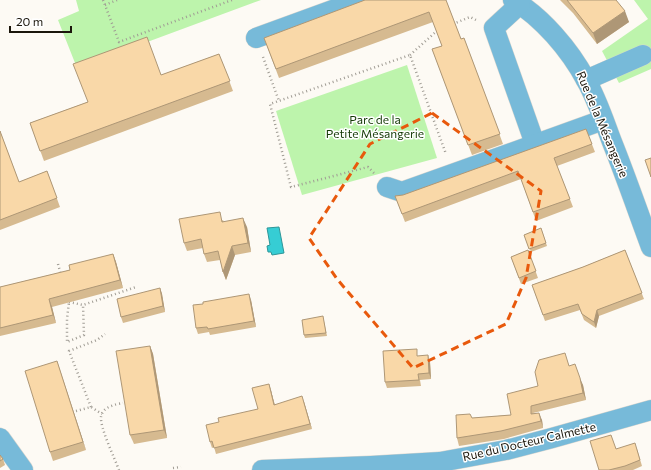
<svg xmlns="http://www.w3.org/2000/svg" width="651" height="470" viewBox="0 0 651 470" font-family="Commissioner,sans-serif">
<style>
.green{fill:#bdf4ac}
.water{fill:#36cdd4;stroke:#2e9698}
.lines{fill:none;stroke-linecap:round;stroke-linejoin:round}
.minor-casing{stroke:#d9d6cf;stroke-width:21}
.path{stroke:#a09c94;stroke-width:2.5;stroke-dasharray:1 3;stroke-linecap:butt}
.minor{stroke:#77bad9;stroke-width:20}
.wall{fill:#d6ba90}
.shaded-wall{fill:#ae9776}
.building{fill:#f9d8a8;stroke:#ae9776}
.marked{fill:none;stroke:#e8590c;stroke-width:3;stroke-dasharray:8 5;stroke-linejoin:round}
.labels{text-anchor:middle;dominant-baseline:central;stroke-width:3;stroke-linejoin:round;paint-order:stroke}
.park-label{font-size:12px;fill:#143a05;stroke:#fff}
.street-label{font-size:12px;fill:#1b160b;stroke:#fff}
</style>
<rect width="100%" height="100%" fill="#fdfaf4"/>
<g class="green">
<polygon points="76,0 261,0 77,68 58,20 79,11"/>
<polygon points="634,0 651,0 651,69 619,83 602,51 648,19"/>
<polygon points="407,65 437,158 302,195 276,111"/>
</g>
<polygon class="water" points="279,227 284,253 272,255 271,252 268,252 267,246 270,245 267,228"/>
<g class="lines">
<defs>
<g id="minor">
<path d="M513,0C542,17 570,50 586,80C597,99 604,121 612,142C626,177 638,212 651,247"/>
<polyline points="520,4 494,28 535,144"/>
<polyline points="256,38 360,0"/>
<polyline points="586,80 643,55"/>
<polyline points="387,187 402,192 603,120"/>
<polyline points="0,438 23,470"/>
<polyline points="262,470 371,466 440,462 506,450 552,438 651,410"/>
</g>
</defs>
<use href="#minor" class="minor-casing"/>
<g class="path">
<polyline points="103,0 105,5"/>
<polyline points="117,0 105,5 119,42 232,0"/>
<polyline points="453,24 470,17 476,20"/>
<polyline points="410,55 439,29"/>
<polyline points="263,57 279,101"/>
<polyline points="374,173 368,167 291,187 270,104 410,55 446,154"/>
<polyline points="58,264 61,275"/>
<polyline points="68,300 69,302 67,319 67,342 84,335 83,305"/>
<polyline points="69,302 83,305 136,287"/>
<polyline points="91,407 69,351 97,340 105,334"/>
<polyline points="76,411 91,407 102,414"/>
<polyline points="173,468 181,467"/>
<path d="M119,470C115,459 100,428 101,417C102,407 116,404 123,403"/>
</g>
<use href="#minor" class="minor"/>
</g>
<g class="wall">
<polygon points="446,0 461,39 464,38 503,144 472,155 432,49 442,46 433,22 279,78 264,38"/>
<polygon points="560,0 616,0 629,22 597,44 573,13"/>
<polygon points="219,54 233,91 44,161 30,123"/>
<polygon points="586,129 595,152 557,166 573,207 536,221 521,179 405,222 395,196 403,195"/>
<polygon points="0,131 19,182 47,171 60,207 0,230"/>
<polygon points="223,220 224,222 247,227 251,252 235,255 226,280 223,272 220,260 207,262 204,254 203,248 187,251 184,243"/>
<polygon points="541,228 547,246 531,252 524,235"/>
<polygon points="528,250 538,278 521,284 511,257"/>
<polygon points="625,250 644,299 599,316 596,328 584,320 580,310 545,321 532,285 583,267"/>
<polygon points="113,254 116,262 123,288 52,307 56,323 0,336 0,287 70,270"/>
<polygon points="160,288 162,294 165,312 123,323 121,317"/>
<polygon points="251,300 256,327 210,335 209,332 198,334 196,328"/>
<polygon points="323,316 327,336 305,338 304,335"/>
<polygon points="150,346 153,354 167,438 134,444 130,435"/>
<polygon points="419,356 430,362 431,379 420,380 421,386 387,388 385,382"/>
<polygon points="57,361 86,450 53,461 50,452"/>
<polygon points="569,366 583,385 586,400 533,413 542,420 543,428 504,439 459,446 457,438 472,418 511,415 538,386"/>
<polygon points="269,384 275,405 304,402 312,429 216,454 214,447 212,448 210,442 258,409"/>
<polygon points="616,449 637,449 642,466 633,470 599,470"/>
<polygon points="0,455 3,459 5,465 0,468"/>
</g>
<g class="shaded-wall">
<polygon points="625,11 629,22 597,44 593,33"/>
<polygon points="243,218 247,227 251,252 248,243"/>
<polygon points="232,246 235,255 226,280 223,272"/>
<polygon points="113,254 116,262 123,288 120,280"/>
<polygon points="160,288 162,294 165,312 163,306"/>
<polygon points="249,294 251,300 256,327 254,321"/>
<polygon points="49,299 52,307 56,323 53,315"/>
<polygon points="597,310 599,316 596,328 594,322"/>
<polygon points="150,346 153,354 167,438 164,430"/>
<polygon points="428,355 430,362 431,379 429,373"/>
<polygon points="57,361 60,370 86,450 83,442"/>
<polygon points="580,378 583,385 586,400 583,393"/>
<polygon points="269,384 271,390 276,411 274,405"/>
<polygon points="302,396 304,402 312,429 310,424"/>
<polygon points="539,413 542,420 543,428 541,421"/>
</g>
<g class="building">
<polygon points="365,0 446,0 461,39 464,38 500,134 468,145 432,49 442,46 429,12 276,69 264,38"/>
<polygon points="567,0 616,0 625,11 593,33"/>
<polygon points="147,37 161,75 219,54 230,81 40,151 30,123 88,102 73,64"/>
<polygon points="586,129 592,144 554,158 570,199 533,212 518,171 402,214 395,196 403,195"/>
<polygon points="0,131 19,182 47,171 57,198 0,220"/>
<polygon points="651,158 651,177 645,160"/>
<polygon points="220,212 222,222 243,218 248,243 232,246 223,272 218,251 204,254 201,239 184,243 179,219"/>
<polygon points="541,228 546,243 529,249 524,235"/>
<polygon points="528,250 536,271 519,278 511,257"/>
<polygon points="625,250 642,293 597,310 594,322 582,314 578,304 543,315 532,285 583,267"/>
<polygon points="113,254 120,280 49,299 53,315 0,328 0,287 70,270 69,265"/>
<polygon points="160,288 163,306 121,317 117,299"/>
<polygon points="249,294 254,321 208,329 207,327 196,328 193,305 203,304 203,302"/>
<polygon points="323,316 326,333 304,335 302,320"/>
<polygon points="150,346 164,430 130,435 116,351"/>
<polygon points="417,349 417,356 428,355 429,373 418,374 419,380 385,382 383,351"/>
<polygon points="565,353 569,366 575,364 580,378 583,393 531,406 531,414 539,413 541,421 501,431 457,438 456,415 470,414 472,418 511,415 507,394 538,386 535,372 539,360"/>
<polygon points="57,361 83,442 50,452 25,371"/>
<polygon points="269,384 274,405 302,396 310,424 214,448 212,441 210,442 206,425 219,422 218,418 258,409 252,388"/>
<polygon points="611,435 616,449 635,443 640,460 625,466 609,470 599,470 590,441"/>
<polygon points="0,455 3,459 0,461"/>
</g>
<path class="marked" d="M432,113L541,191L526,278L506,324L413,368L337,279L309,238L370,144Z"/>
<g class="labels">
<g class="park-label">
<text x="375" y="119">Parc de la<tspan x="375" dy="14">Petite Mésangerie</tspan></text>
</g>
<g class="street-label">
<text transform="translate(603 124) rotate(67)">Rue de la Mésangerie</text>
<text transform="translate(529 441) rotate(-13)">Rue du Docteur Calmette</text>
</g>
</g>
<path d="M10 26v6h61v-6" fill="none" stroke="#1b160b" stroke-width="2"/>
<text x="16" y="26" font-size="12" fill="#1b160b" stroke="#ffffff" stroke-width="3" paint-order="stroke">20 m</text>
</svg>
